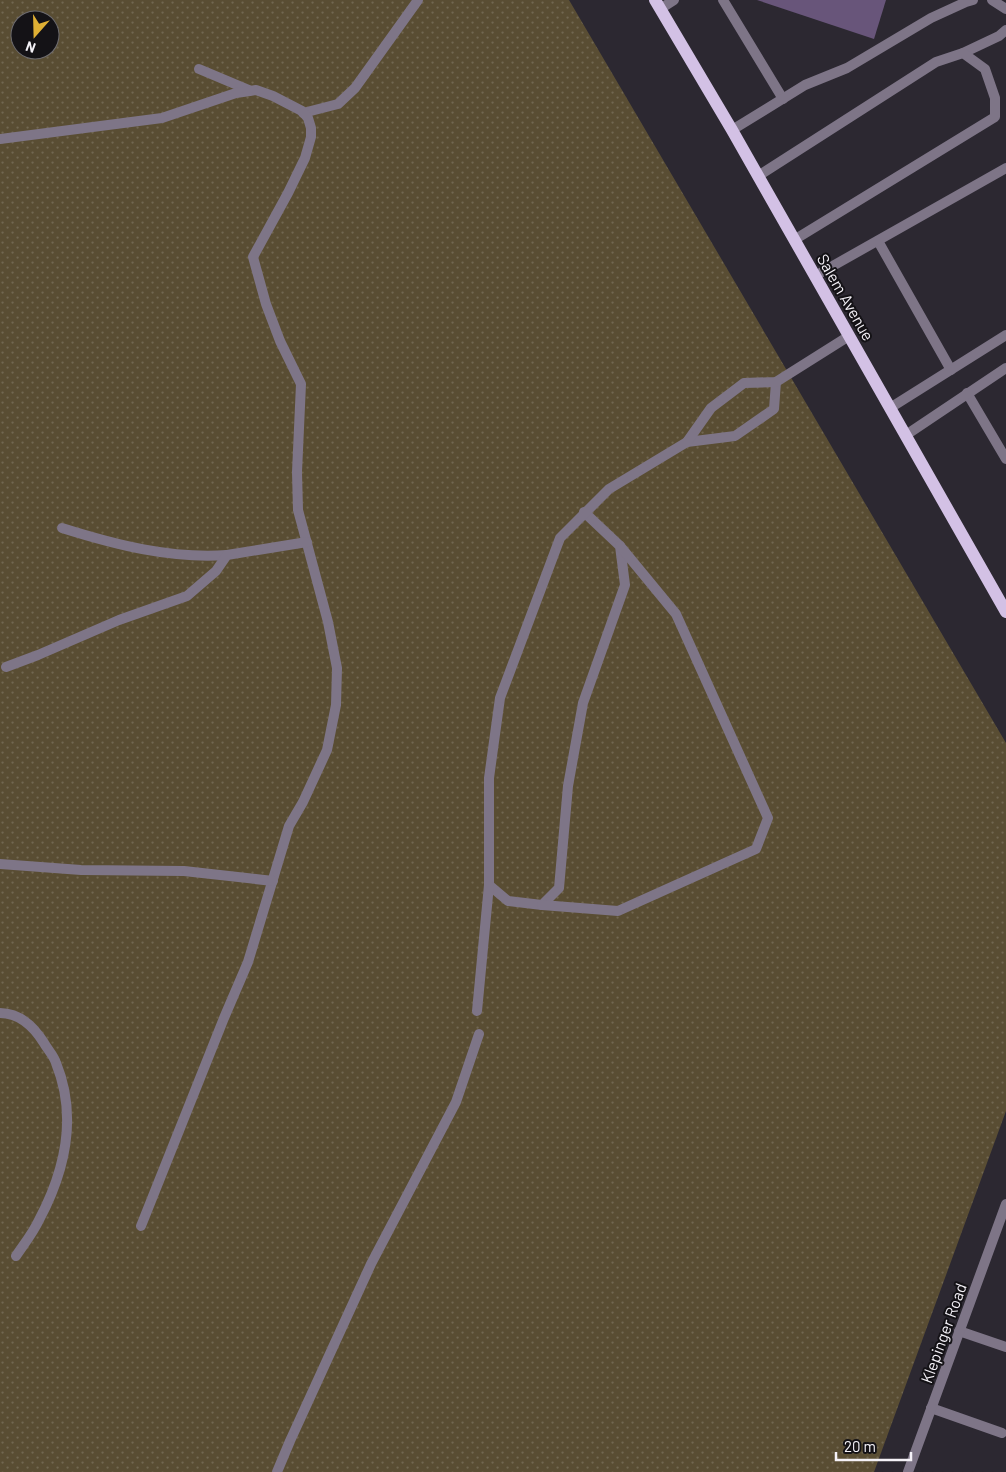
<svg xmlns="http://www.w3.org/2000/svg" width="1006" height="1472" viewBox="0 0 1006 1472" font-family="Barlow,sans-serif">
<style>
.grass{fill:url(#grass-dots);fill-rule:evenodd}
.building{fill:#68557a}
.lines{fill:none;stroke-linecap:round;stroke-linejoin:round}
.service{stroke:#7e7587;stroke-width:10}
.tertiary{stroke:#7e7587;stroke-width:10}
.primary{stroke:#d3c1e5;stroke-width:12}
.labels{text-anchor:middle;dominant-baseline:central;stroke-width:4;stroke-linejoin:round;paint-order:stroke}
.street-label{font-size:16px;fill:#f5f2f8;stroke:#141216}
</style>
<defs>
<pattern id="grass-dots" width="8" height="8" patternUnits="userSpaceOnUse" patternTransform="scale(1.25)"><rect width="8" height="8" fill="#594d33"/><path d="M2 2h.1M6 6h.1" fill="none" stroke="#716751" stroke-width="1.8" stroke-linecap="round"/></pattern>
</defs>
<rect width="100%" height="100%" fill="#2c2831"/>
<path class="grass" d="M0,0H569L1006,743V1111L874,1472H0ZM20,20H50V50H20Z"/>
<polygon class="building" points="757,0 886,0 874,39"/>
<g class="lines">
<g class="service">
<polyline points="723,0 783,99"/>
<polyline points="992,0 1006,9"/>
<polyline points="660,9 674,0"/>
<polyline points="963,53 999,36 1006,30"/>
<polyline points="199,69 249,90"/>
<polyline points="303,113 338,104 355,88 418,0"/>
<polyline points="732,130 805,85 847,68 931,18 966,2 973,0"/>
<polyline points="0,139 162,118 236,93 250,91 256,90 273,96 302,111 308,118 311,128 311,137 305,158 288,193 253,257 266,304 280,341 301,384 297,472 298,510 328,622 337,668 336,705 327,750 303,802 289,826 248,962 224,1018 141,1226"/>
<polyline points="758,176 936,62 963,53 985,69 995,98 995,117 794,240"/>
<polyline points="878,241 951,370"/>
<polyline points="815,276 1006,168"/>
<polyline points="967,393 1006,459"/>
<polyline points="890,408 1006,335"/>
<polyline points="906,435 1006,368"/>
<polyline points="687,442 735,436 774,409 776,382"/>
<path d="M62,528C116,545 171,559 227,555"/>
<polyline points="6,667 38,655 119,620 187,596 216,571 227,555 307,542"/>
<polyline points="0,864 81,870 184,871 273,881"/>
<polyline points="489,885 508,901 542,905 559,888 568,786 583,703 625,585 620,546 584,512"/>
<polyline points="542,905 618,911 756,849 768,818 676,614 620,546"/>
<polyline points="477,1011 489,885 489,778 500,698 560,538 609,489 687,442 711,408 744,383 776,382 849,336"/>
<path d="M0,1013C20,1013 34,1027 44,1043C48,1050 54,1056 56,1063C78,1117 65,1171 39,1220C33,1233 24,1244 16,1256"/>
<polyline points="959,1331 1006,1347"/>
<polyline points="931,1408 1002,1433"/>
<polyline points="277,1472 290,1441 371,1264 456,1102 479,1034"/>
</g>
<polyline class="tertiary" points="908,1472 1006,1204"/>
<polyline class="primary" points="655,0 732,130 1006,612"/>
</g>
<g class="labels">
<g class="street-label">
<text transform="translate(846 297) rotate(60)">Salem Avenue</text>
<text transform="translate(943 1333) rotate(-70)">Klepinger Road</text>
</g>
</g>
<g transform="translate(35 35) rotate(200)"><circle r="24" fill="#141216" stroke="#6e6c70"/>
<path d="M0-4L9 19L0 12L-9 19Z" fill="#e0b034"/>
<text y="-8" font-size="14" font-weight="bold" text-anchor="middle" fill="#f5f2f8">N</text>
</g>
<path d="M836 1452v8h75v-8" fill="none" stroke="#f5f2f8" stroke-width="2.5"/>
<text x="844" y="1452" font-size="15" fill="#f5f2f8" stroke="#141216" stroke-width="4" paint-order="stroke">20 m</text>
</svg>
